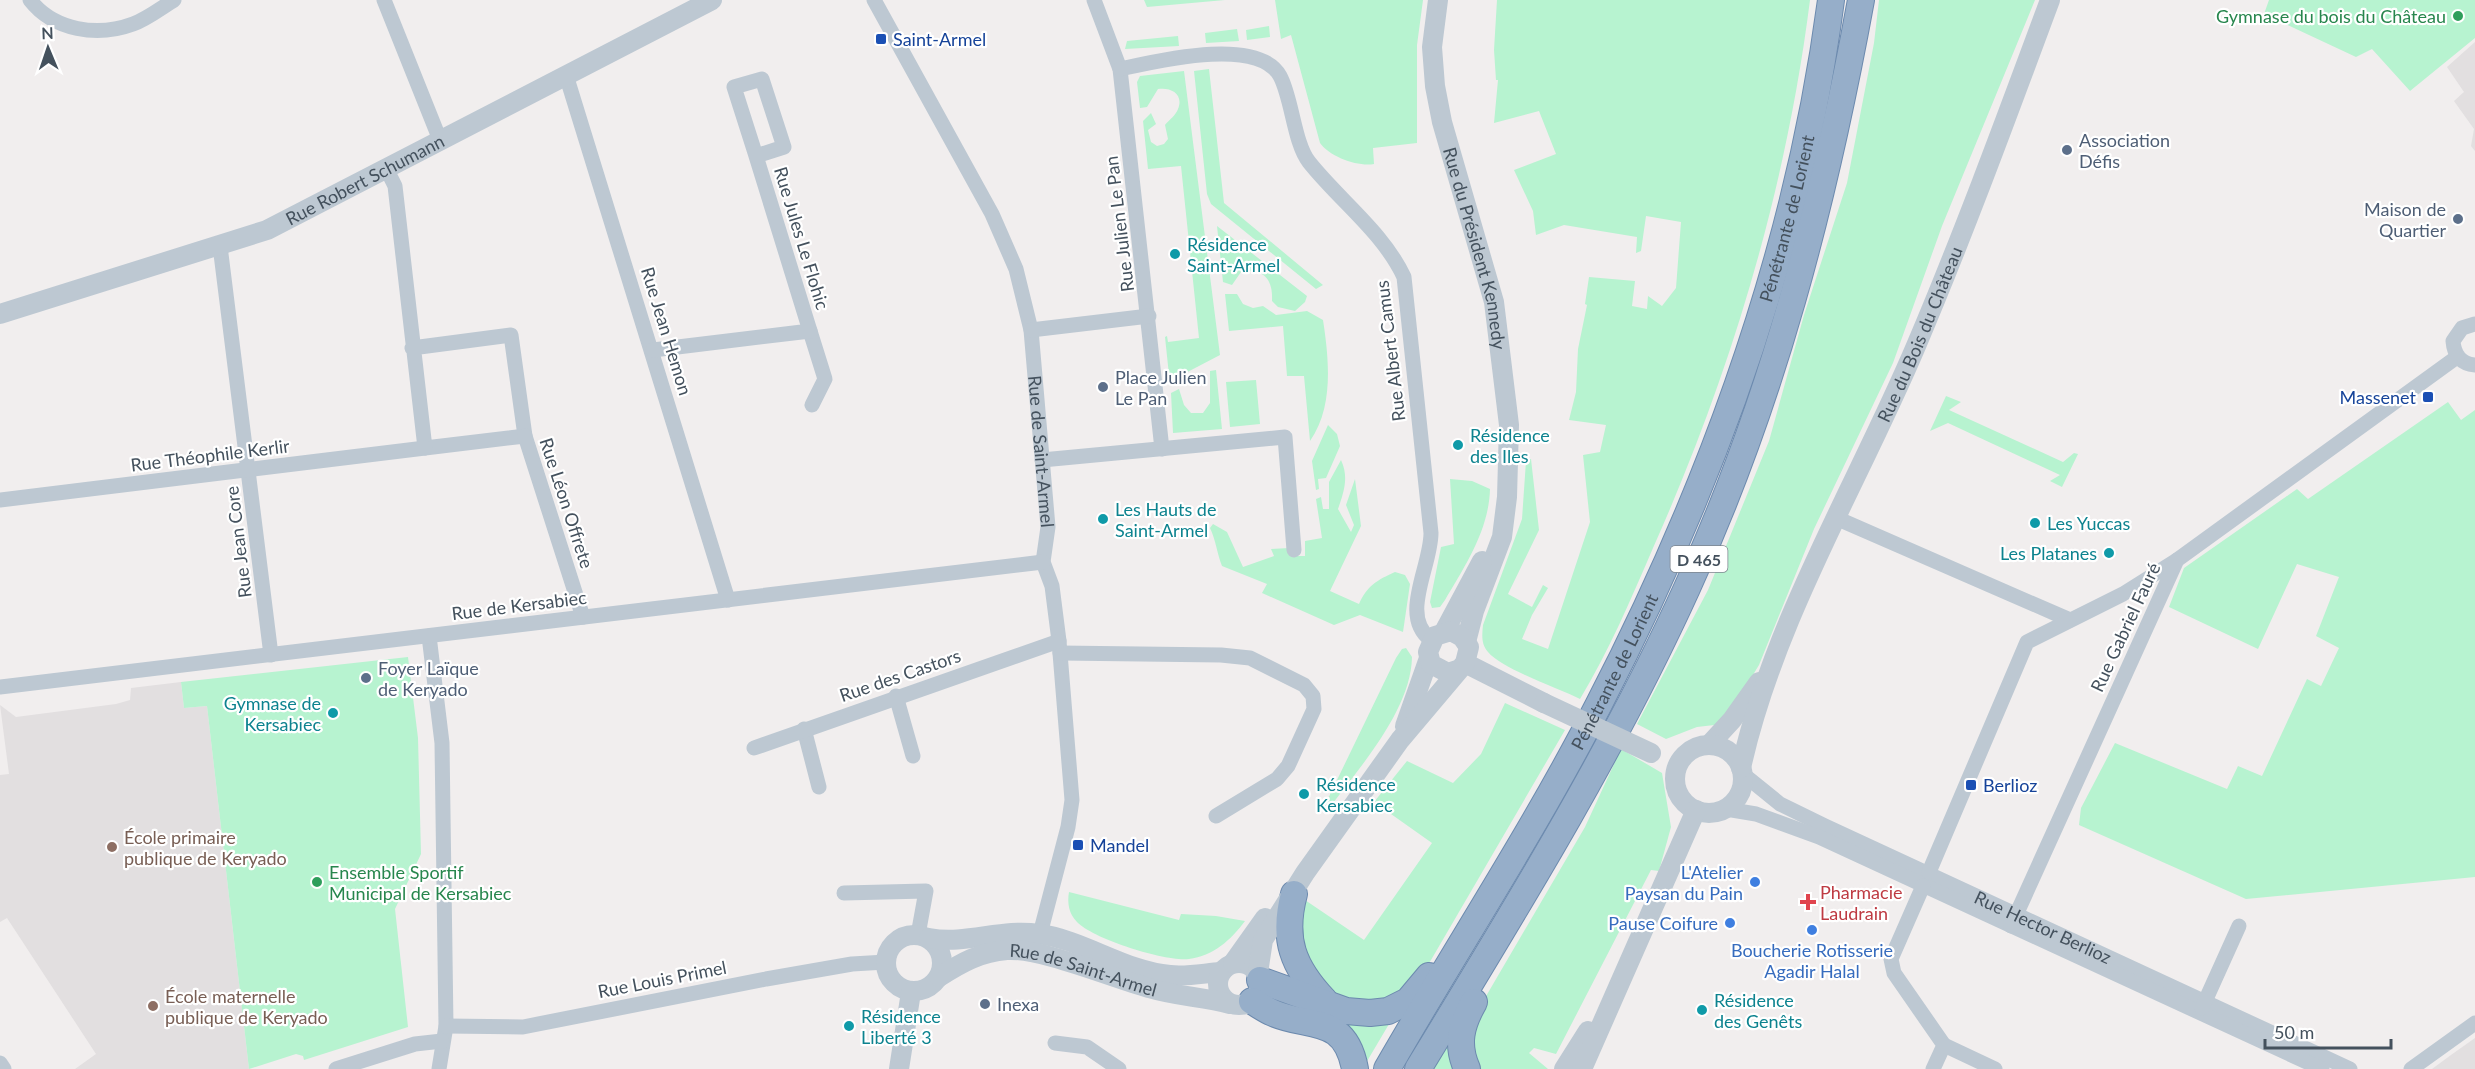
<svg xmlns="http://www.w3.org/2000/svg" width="2475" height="1069" viewBox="0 0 2475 1069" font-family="Lato,sans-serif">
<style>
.education{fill:#e2dfe0}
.green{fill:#b7f3d0}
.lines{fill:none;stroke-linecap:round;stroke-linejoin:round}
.trunk-casing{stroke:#6c8aae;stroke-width:28}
.minor{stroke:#bdc8d2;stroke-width:15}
.tertiary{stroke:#bdc8d2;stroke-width:20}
.trunk{stroke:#96aec9;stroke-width:26}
.tertiary-bridge{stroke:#bdc8d2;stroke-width:20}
.leisure-dot{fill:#2e9e5b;stroke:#fff;stroke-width:2}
.transit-dot{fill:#1a4fb4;stroke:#fff;stroke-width:2}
.service-dot{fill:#5c6f8a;stroke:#fff;stroke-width:2}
.culture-dot{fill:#0f9aa8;stroke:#fff;stroke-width:2}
.education-dot{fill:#8d6e63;stroke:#fff;stroke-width:2}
.shop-dot{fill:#3f7fe0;stroke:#fff;stroke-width:2}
.health-dot{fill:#e0444e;stroke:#fff;stroke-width:2}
.labels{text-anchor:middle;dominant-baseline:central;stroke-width:4.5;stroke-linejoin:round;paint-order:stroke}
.shield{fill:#fff;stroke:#7c858e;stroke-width:1.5}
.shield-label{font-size:16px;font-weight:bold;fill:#44515d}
.leisure-label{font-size:18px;fill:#27864d;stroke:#fff;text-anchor:end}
.transit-label{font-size:18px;fill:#164399;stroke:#fff;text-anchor:start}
.service-label{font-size:18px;fill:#4e5e75;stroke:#fff;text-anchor:start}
.street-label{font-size:18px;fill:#44515d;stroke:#fff}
.culture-label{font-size:18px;fill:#0d838f;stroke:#fff;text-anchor:start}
.education-label{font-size:18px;fill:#785e54;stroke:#fff;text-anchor:start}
.shop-label{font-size:18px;fill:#366cbe;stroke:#fff;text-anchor:end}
.health-label{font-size:18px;fill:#be3a42;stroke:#fff;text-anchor:start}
</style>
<rect width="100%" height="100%" fill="#f1eeee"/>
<g class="education">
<polygon points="2475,42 2475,151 2471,146 2474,129 2454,101 2464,92 2447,67"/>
<polygon points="181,682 184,708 207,706 249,1069 75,1069 96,1054 7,918 0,922 0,775 9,774 0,705 16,717 116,704 130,700 131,688"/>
<polygon points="2475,1038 2475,1069 2432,1069 2451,1055"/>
</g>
<g class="green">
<polygon points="1144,0 1225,0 1147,7"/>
<path d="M1275,0H1423L1417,45V143L1373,148L1374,164C1358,167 1330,157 1320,143L1291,35L1281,39Z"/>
<path d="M1497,0H1810C1786,190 1731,373 1653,548C1631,599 1609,651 1580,699C1558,688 1502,669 1488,652C1481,644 1482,635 1483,625L1522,519L1526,461L1531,459L1539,530L1508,594L1532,607L1543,585L1548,588L1532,615L1522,639L1548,649L1590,522L1583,455L1600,452L1606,425L1569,420L1576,392L1578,349L1587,305L1585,304L1589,277L1635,281L1632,306L1647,309L1648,296L1662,306L1676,288L1681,222L1646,216L1641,251L1636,253L1637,237L1564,225L1536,235L1533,211L1514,170L1556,154L1539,111L1494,123L1498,80H1496L1494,50Z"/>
<polygon points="1879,0 2035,0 1942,226 1893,363 1814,529 1759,665 1723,724 1697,727 1666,739 1637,724 1708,590 1769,441 1804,315 1847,183 1874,43"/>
<polygon points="2269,0 2475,0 2475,38 2410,91 2372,49 2356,57 2264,14"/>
<polygon points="1269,26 1270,37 1247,40 1246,30"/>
<polygon points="1237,29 1239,41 1206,43 1205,33"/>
<polygon points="1178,36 1179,46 1125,49 1127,41"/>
<polygon points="1209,69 1224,203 1323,285 1316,289 1211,204 1207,194 1194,71"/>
<path d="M1184,71L1220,355L1176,378L1169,375L1165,337L1167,336L1168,342L1199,338L1181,166L1148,169L1143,121L1151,113L1156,124L1148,130L1151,142L1157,146L1164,144L1168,139L1165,125C1169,120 1176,115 1178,109C1184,94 1171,87 1158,89L1147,107L1140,108L1137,82L1140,76Z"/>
<path d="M1217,226L1307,296L1305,302L1295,311L1278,307L1272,301C1273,279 1264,268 1241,272L1232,285L1223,282Z"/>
<path d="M1225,294H1237L1243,304L1253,308L1263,306L1276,315L1307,311L1323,320C1329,359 1334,407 1310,441L1304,376H1287L1283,326L1229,331Z"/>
<polygon points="1216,370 1222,429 1173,433 1171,393 1179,389 1184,405 1191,413 1203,413 1210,403 1210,371"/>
<polygon points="1256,380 1260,424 1230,427 1226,382"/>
<polygon points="1946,396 1961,402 1949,410 2063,462 2074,453 2078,454 2062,487 2050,481 2060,475 1948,423 1930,431"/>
<polygon points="2448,402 2461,420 2475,410 2475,877 2246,899 2079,825 2081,808 2115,743 2227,789 2238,766 2262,776 2307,679 2321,686 2339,648 2316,636 2339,577 2297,564 2258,649 2169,607 2184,568 2297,489 2308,499"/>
<polygon points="1328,425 1337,434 1340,446 1326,478 1318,479 1319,489 1316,490 1312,461"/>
<path d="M1341,460C1349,477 1344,492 1338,509L1351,532L1354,525L1346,505L1355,479L1361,526L1330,591L1359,604C1367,586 1377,580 1395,572L1405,575L1410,584L1403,632L1360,615L1334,625L1262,593L1267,584L1222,566C1217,553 1216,541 1210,528L1213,524L1227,532L1243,567L1274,556L1271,549L1289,548L1290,556H1305V541L1322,538L1316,499L1321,497L1323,509H1329V482Z"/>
<path d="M1450,479L1472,481L1490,489C1489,530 1465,566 1445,600L1440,607L1432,608L1430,602L1441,547L1454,544Z"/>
<path d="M1406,648L1412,657C1411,711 1358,769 1327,811L1323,809L1396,658L1402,649Z"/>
<polygon points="408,657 418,738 421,854 395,909 408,1027 304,1060 303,1056 296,1054 249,1069 207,706 184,708 181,682"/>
<polygon points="1505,703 1565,730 1431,960 1410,989 1380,1005 1331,995 1308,971 1295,917 1305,900 1364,940 1432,843 1374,802 1407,761 1453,783 1481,754"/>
<polygon points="1621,749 1662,773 1671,827 1659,871 1651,870 1556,1054 1534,1048 1529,1053 1548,1069 1474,1069 1468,1027 1585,827"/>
<path d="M1069,892L1179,920L1181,914L1216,916L1245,921C1231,940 1213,956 1189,959C1166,962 1093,939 1077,922C1069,914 1067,903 1069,892Z"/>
<polygon points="1270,989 1392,1019 1363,1068 1353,1047 1265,1000"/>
<polygon points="1450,1034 1457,1069 1429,1069"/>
</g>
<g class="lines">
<defs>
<g id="trunk">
<path d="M1294,894C1282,939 1293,967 1324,1000"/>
<polyline points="1260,980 1346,1011 1370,1013 1388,1011 1408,1001 1429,976"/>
<path d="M1252,1001C1259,1005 1266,1010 1273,1013C1309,1029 1345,1014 1355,1069"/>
<path id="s7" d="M1387,1069C1457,947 1535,829 1599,704C1712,485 1799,245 1831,0"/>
<path d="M1418,1069C1513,913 1611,755 1687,588C1773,401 1824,202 1861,0"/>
<path d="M1467,1069C1456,1044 1461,1025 1474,1002"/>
</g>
</defs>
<use href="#trunk" class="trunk-casing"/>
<g class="minor">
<path d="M30,0C54,31 98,37 133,24C147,19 161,8 174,0"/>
<polyline points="384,0 440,140"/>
<path id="s1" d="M874,0L992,214L1016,269L1031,330L1048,527L1043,562L1052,586L1059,641L1072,800L1068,827L1040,934"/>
<polyline points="1094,0 1120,69 1162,449"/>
<path d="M1120,69C1157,61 1258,36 1280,76C1292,98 1294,143 1309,162C1340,201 1383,232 1404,277L1431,533C1431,567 1399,616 1431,640"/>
<polyline points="566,75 728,600"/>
<polyline points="386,168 395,186 425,448 525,436 511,335 412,348"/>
<polyline points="220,246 271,655"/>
<path d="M2475,324L2462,328L2453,341C2454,355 2461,364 2475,365"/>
<polyline points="1031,330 1149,316"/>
<polyline points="810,331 825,379 812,405"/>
<polyline points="653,350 810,331 756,156 784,147 762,79 734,87 756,156"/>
<polyline points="525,436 583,617"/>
<polyline points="1042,460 1285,437 1294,550"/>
<polyline points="0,500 425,448"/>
<polyline points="1836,518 2070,620"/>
<polyline points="429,636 442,743 446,1026 439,1069"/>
<polyline points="1060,653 1221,655 1250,658 1304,685 1313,696 1314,709 1288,766 1277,779 1216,816"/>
<polyline points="0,687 1043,562"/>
<polyline points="896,696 913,756"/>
<polyline points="804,729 819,787"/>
<polyline points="754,748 1059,641"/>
<path id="s2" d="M1743,774L1780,804L1825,826L2350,1069"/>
<polyline points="1726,809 1756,814 1819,837 2322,1069"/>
<polyline points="1929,872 2027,642 2123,594 2177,560"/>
<polyline points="1923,886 1891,959 1894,973 1944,1045 1933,1069"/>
<polyline points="844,893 926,891 918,935"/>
<polyline points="2011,926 2177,560 2457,357"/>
<polyline points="2202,1008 2239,926"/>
<polyline points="446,1026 523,1027 766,979 852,964 886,962"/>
<polyline points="1055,1043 1087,1047 1119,1069"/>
<polyline points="1944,1045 1995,1069"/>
<polyline points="0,1063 4,1069"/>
<polyline points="336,1069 415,1044 442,1041"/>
<polyline points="2411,1069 2475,1023"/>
</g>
<g class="tertiary">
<path id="s3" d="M1438,0L1432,47L1435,86L1442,122L1494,302L1509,425L1507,497L1502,537L1474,611L1466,642"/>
<path id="s4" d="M0,314L267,230L712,0"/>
<polyline points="1444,632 1482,561"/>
<polyline points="1465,663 1544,703"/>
<polyline points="1405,726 1429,658"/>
<polyline points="1709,745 1732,720 1759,682"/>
<circle cx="1709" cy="779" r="34"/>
<path id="s5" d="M1741,768C1773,622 1858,483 1916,346C1964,233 2007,116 2050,0"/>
<circle cx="914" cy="963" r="28"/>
<path d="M929,938C967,945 1001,928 1039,934C1084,940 1124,971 1170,975C1187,977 1205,973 1221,972"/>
<circle cx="1239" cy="984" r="21"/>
<polyline points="1233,963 1265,918"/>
<polyline points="1258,973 1263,940 1305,873 1400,740 1465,663 1469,647 1462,637 1451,631 1435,636 1428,652 1431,664 1448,673 1460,669"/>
<path id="s6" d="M939,977C961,963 980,952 1007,950C1042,948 1112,978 1149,988C1175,996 1203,997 1230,1004"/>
<polyline points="899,1069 911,992"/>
<polyline points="1564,1069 1588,1031"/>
<polyline points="1582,1069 1696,810"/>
</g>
<use href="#trunk" class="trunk"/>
<polyline class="tertiary-bridge" points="1544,703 1651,753"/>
</g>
<g class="leisure-dot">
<circle cx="2458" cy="16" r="6"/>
<circle cx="317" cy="882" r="6"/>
</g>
<g class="transit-dot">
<rect x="875" y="33" width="12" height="12" rx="3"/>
<rect x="2422" y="391" width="12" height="12" rx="3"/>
<rect x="1965" y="779" width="12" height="12" rx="3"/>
<rect x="1072" y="839" width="12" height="12" rx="3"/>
</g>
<g class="service-dot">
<circle cx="2067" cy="150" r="6"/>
<circle cx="2458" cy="219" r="6"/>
<circle cx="1103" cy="387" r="6"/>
<circle cx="366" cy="678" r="6"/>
<circle cx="985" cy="1004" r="6"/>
</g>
<g class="culture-dot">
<circle cx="1175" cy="254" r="6"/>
<circle cx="1458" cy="445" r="6"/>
<circle cx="1103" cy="519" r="6"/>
<circle cx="2035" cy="523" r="6"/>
<circle cx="2109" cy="553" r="6"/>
<circle cx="333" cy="713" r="6"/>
<circle cx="1304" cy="794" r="6"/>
<circle cx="1702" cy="1010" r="6"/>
<circle cx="849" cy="1026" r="6"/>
</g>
<g class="education-dot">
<circle cx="112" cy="847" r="6"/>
<circle cx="153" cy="1006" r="6"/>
</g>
<g class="shop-dot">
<circle cx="1755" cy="882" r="6"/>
<circle cx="1730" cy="923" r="6"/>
<circle cx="1812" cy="930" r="6"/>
</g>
<path class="health-dot" d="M1805 893h6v6h6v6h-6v6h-6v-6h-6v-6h6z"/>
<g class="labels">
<rect class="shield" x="1670.5" y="546" width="57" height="26" rx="4.5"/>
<g class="shield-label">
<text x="1699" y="559">D 465</text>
</g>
<g class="leisure-label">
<text x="2446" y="16">Gymnase du bois du Château</text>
<text x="329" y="872" text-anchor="start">Ensemble Sportif<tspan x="329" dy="21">Municipal de Kersabiec</tspan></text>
</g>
<g class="transit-label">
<text x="893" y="39">Saint-Armel</text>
<text x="2416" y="397" text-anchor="end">Massenet</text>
<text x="1983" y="785">Berlioz</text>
<text x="1090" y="845">Mandel</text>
</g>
<g class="service-label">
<text x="2079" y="140">Association<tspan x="2079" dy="21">Défis</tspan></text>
<text x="2446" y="209" text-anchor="end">Maison de<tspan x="2446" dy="21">Quartier</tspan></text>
<text x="1115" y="377">Place Julien<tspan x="1115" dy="21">Le Pan</tspan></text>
<text x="378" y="668">Foyer Laïque<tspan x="378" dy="21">de Keryado</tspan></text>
<text x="997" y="1004">Inexa</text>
</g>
<g class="street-label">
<text stroke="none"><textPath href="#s4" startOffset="390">Rue Robert Schumann</textPath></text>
<text stroke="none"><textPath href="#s7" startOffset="944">Pénétrante de Lorient</textPath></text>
<text transform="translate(1119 224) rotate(-97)">Rue Julien Le Pan</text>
<text transform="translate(802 238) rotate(73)">Rue Jules Le Flohic</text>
<text stroke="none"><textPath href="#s3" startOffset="254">Rue du Président Kennedy</textPath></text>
<text transform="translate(667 331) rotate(73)">Rue Jean Hemon</text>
<text stroke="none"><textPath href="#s5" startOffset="470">Rue du Bois du Château</textPath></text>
<text transform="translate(1390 351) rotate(-97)">Rue Albert Camus</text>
<text stroke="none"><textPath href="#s1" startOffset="489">Rue de Saint-Armel</textPath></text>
<text transform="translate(210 455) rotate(-7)">Rue Théophile Kerlir</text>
<text transform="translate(567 503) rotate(72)">Rue Léon Offrete</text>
<text transform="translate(238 542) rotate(-97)">Rue Jean Core</text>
<text transform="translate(519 605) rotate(-7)">Rue de Kersabiec</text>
<text transform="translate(2125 627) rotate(-65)">Rue Gabriel Fauré</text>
<text stroke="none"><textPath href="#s7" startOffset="458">Pénétrante de Lorient</textPath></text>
<text transform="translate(900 675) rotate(-19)">Rue des Castors</text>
<text stroke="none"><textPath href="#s2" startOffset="338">Rue Hector Berlioz</textPath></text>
<text stroke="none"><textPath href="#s6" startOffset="153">Rue de Saint-Armel</textPath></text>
<text transform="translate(662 979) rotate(-11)">Rue Louis Primel</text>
</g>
<g class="culture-label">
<text x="1187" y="244">Résidence<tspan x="1187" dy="21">Saint-Armel</tspan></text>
<text x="1470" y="435">Résidence<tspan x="1470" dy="21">des Iles</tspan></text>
<text x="1115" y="509">Les Hauts de<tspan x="1115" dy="21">Saint-Armel</tspan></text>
<text x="2047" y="523">Les Yuccas</text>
<text x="2097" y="553" text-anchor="end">Les Platanes</text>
<text x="321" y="703" text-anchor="end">Gymnase de<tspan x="321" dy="21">Kersabiec</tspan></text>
<text x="1316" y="784">Résidence<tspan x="1316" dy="21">Kersabiec</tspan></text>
<text x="1714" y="1000">Résidence<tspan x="1714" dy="21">des Genêts</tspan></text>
<text x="861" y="1016">Résidence<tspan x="861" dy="21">Liberté 3</tspan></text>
</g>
<g class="education-label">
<text x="124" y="837">École primaire<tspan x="124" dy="21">publique de Keryado</tspan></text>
<text x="165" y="996">École maternelle<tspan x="165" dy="21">publique de Keryado</tspan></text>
</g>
<g class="shop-label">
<text x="1743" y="872">L'Atelier<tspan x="1743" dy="21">Paysan du Pain</tspan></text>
<text x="1718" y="923">Pause Coifure</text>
<text x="1812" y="950" text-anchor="middle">Boucherie Rotisserie<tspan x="1812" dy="21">Agadir Halal</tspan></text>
</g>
<g class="health-label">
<text x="1820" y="892">Pharmacie<tspan x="1820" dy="21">Laudrain</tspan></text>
</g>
</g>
<g transform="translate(48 48) rotate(358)" stroke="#ffffff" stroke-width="4.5" paint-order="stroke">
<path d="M0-4.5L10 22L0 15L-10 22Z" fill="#44515d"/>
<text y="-9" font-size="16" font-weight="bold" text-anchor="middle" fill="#44515d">N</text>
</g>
<path d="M2265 1039v9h126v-9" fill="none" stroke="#44515d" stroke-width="3"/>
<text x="2274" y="1039" font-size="18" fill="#44515d" stroke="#ffffff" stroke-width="4.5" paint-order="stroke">50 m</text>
</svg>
